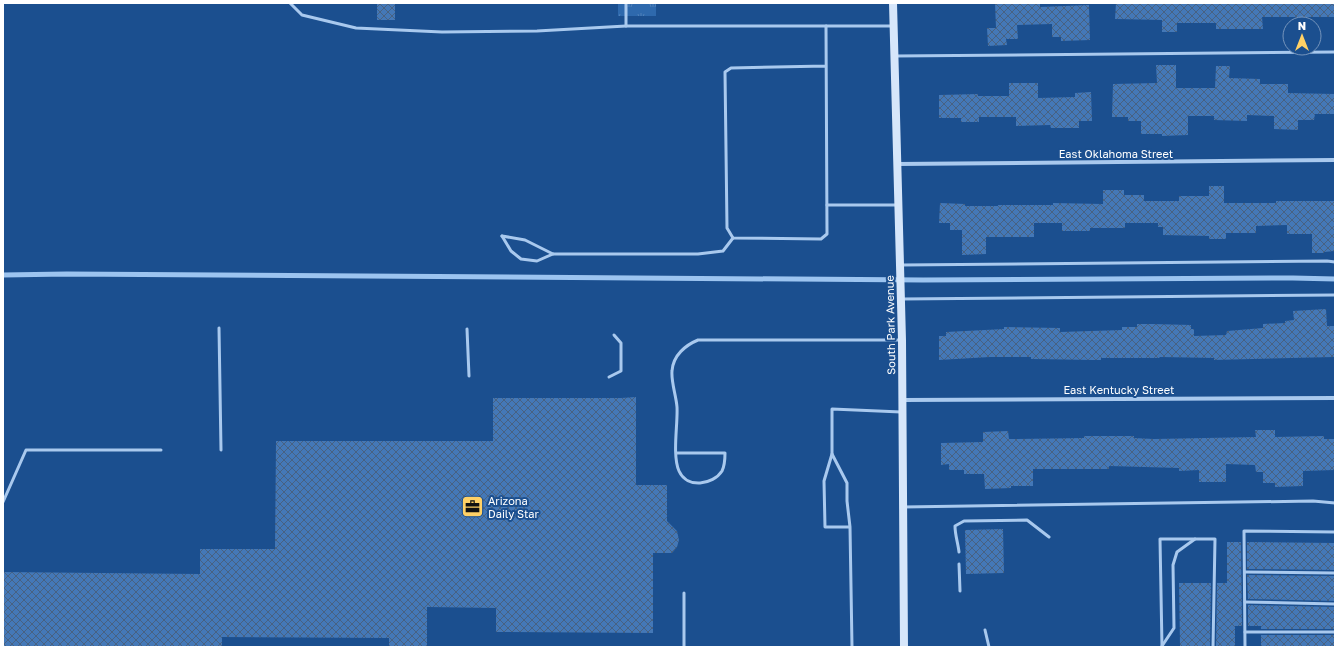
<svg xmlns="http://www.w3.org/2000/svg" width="1338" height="650" viewBox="0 0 1338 650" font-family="'Golos Text',sans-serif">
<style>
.grass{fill:url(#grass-tufts)}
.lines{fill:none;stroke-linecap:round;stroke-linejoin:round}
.stream{stroke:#9cc4f0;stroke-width:5}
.building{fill:url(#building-cross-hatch)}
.service{stroke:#a9c9ee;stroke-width:3}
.minor{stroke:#a9c9ee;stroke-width:4}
.secondary{stroke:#d6e6fa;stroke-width:8}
.labels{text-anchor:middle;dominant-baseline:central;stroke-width:4;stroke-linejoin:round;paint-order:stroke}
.street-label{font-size:11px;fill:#fff;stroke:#1b4f8f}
.poi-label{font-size:11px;fill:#fff;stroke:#1b4f8f;text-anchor:start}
</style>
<defs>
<pattern id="grass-tufts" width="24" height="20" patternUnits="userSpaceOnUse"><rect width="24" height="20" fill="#2e69ad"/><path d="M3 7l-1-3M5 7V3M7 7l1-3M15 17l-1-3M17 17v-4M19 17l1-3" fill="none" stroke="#4d80b9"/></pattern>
<pattern id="building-cross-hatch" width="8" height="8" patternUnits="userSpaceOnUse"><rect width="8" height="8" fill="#4478b7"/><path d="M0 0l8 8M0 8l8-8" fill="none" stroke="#486282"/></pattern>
</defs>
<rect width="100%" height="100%" fill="#1b4f8f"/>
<rect class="grass" x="618" y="3" width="38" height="13"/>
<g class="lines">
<polyline class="stream" points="3,275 67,274 923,280 1293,278 1335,279"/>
</g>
<g class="building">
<rect x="377" y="3" width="18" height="17"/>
<polygon points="995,3 1040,3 1040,7 1089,5 1090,40 1061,41 1061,37 1052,37 1052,24 1017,25 1018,39 1006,39 1007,45 988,46 987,28 996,28"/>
<polygon points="1116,3 1335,3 1335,17 1262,17 1263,29 1216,29 1216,23 1177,23 1177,32 1162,32 1162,20 1115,19"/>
<polygon points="1156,65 1176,65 1176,88 1215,88 1216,66 1230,66 1229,78 1260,79 1260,84 1288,84 1288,93 1335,94 1335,114 1315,114 1314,120 1298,120 1298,130 1274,129 1274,116 1247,115 1247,121 1214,120 1214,116 1188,116 1188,135 1162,136 1162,134 1141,134 1141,121 1128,121 1128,117 1112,117 1113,84 1157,83"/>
<polygon points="1009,83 1038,83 1038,98 1075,97 1075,93 1091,92 1092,121 1079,121 1079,128 1051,128 1050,125 1016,126 1016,117 979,117 979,122 961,122 961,118 939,118 939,95 978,94 978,96 1009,96"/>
<polygon points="1209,186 1224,186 1224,203 1276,203 1276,201 1335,201 1335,251 1324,252 1324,253 1312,253 1312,234 1287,234 1287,225 1256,226 1256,233 1226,233 1226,239 1209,239 1209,236 1163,235 1163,227 1158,227 1158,223 1125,223 1125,228 1090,228 1090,231 1062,231 1062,223 1034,223 1034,237 986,237 986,254 962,255 962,230 950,230 950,223 939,223 940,203 965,204 965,206 998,206 998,205 1053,205 1053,203 1103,204 1103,190 1124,190 1124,195 1144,195 1144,201 1179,201 1179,196 1209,196"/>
<polygon points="1326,309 1327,326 1335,326 1335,357 1214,360 1214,358 1159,357 1160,358 1101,358 1101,360 1093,360 1031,359 1031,357 990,357 939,360 939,336 946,336 946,332 1004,329 1004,327 1060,328 1060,332 1122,330 1122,327 1137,327 1137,324 1152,324 1191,325 1191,329 1194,329 1194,336 1226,335 1227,331 1263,328 1263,324 1285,323 1285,321 1294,320 1293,311"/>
<polygon points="636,397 636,485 667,485 667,521 677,531 679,540 677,547 672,553 653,553 653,633 496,632 496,608 427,607 427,647 389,647 389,638 222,637 222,647 3,647 3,572 200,574 200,549 275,549 276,441 493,441 493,398 621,398"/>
<polygon points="1255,430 1275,430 1275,437 1324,436 1324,439 1335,439 1335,470 1303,471 1303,486 1275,487 1275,483 1263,483 1263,472 1256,472 1255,465 1226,464 1226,482 1199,482 1199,470 1179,471 1179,468 1109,466 1109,469 1033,469 1033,486 1011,486 1011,488 985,489 984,474 964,474 964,470 949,470 949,464 941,465 941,443 983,442 983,432 1008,431 1009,439 1084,438 1084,436 1134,436 1134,438 1154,439 1256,437"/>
<polygon points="1003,529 1004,573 966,574 965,530"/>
<polygon points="1227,542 1241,542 1242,626 1235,626 1235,647 1216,647 1217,583 1227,583"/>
<polygon points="1247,542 1335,543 1335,570 1247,569"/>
<polygon points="1247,575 1335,576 1335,601 1248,599"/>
<polygon points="1179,583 1211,583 1210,647 1180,647"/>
<polygon points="1248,605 1335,607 1335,629 1261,629 1261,626 1248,626"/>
<rect x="1261" y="635" width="74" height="12"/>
</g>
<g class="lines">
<g class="service">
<polyline points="290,3 302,15 356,28 442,32 537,31 626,26 894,26"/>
<polyline points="626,26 626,3"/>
<polyline points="826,26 827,234 821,239 733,238 727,228 725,72 731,68 826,66"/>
<polyline points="895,56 1335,52"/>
<polyline points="827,205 897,205"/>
<polyline points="502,236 525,240 553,254 698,254 723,251 733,238"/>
<polyline points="502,236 511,251 521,259 537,261 553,254"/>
<polyline points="902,265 1327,261 1335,262"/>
<polyline points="901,299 1335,295"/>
<polyline points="219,328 221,450"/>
<polyline points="467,329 469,376"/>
<polyline points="609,377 621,371 621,343 614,335"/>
<path d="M676,453H725C725,459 725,465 722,471C713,485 687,489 679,471C672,455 678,424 677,407C676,395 671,382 672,371C673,355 686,345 698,340H900"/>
<polyline points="832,454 832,409 901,412"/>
<polyline points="3,502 26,450 161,450"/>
<polyline points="903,507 1313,501 1335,503"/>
<polyline points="850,527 847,501 847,483 832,454 824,481 825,527 850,527 852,647"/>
<path d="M959,552C958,543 955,535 955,526L964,521L1027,520L1049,537"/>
<polyline points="959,564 960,591"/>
<polyline points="1245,572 1335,573"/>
<polyline points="684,593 684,647"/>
<polyline points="1245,602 1335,604"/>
<polyline points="985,630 989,647"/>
<polyline points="1245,632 1335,632"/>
<polyline points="1162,646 1174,628 1173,565 1177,552 1195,539"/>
<polyline points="1162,647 1160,539 1215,539 1213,647"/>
<polyline points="1245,647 1244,531 1335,532"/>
</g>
<g class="minor">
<polyline points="897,164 1335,160"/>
<polyline points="903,400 1335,398"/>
</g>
<polyline class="secondary" points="893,3 902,340 904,647"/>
</g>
<defs>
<symbol id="office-square" viewBox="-11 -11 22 22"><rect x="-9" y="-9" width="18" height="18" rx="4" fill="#ffd166" stroke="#1b4f8f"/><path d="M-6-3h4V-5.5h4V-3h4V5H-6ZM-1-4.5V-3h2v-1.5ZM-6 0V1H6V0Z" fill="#111"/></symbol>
</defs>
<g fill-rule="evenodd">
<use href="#office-square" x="460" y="494" width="25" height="25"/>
</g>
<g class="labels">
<g class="street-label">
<text x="1116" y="153">East Oklahoma Street</text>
<text transform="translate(890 325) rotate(-91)">South Park Avenue</text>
<text x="1119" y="389">East Kentucky Street</text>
</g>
<g class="poi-label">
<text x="488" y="500">Arizona<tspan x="488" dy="13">Daily Star</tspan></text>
</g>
</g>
<rect width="1338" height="650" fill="none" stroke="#ffffff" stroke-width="8"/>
<g transform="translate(1302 36)"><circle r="19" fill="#1b4f8f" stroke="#7695bc"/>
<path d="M0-3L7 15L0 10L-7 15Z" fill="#ffd166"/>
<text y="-6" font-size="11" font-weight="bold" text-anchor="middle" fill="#ffffff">N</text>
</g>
</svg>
